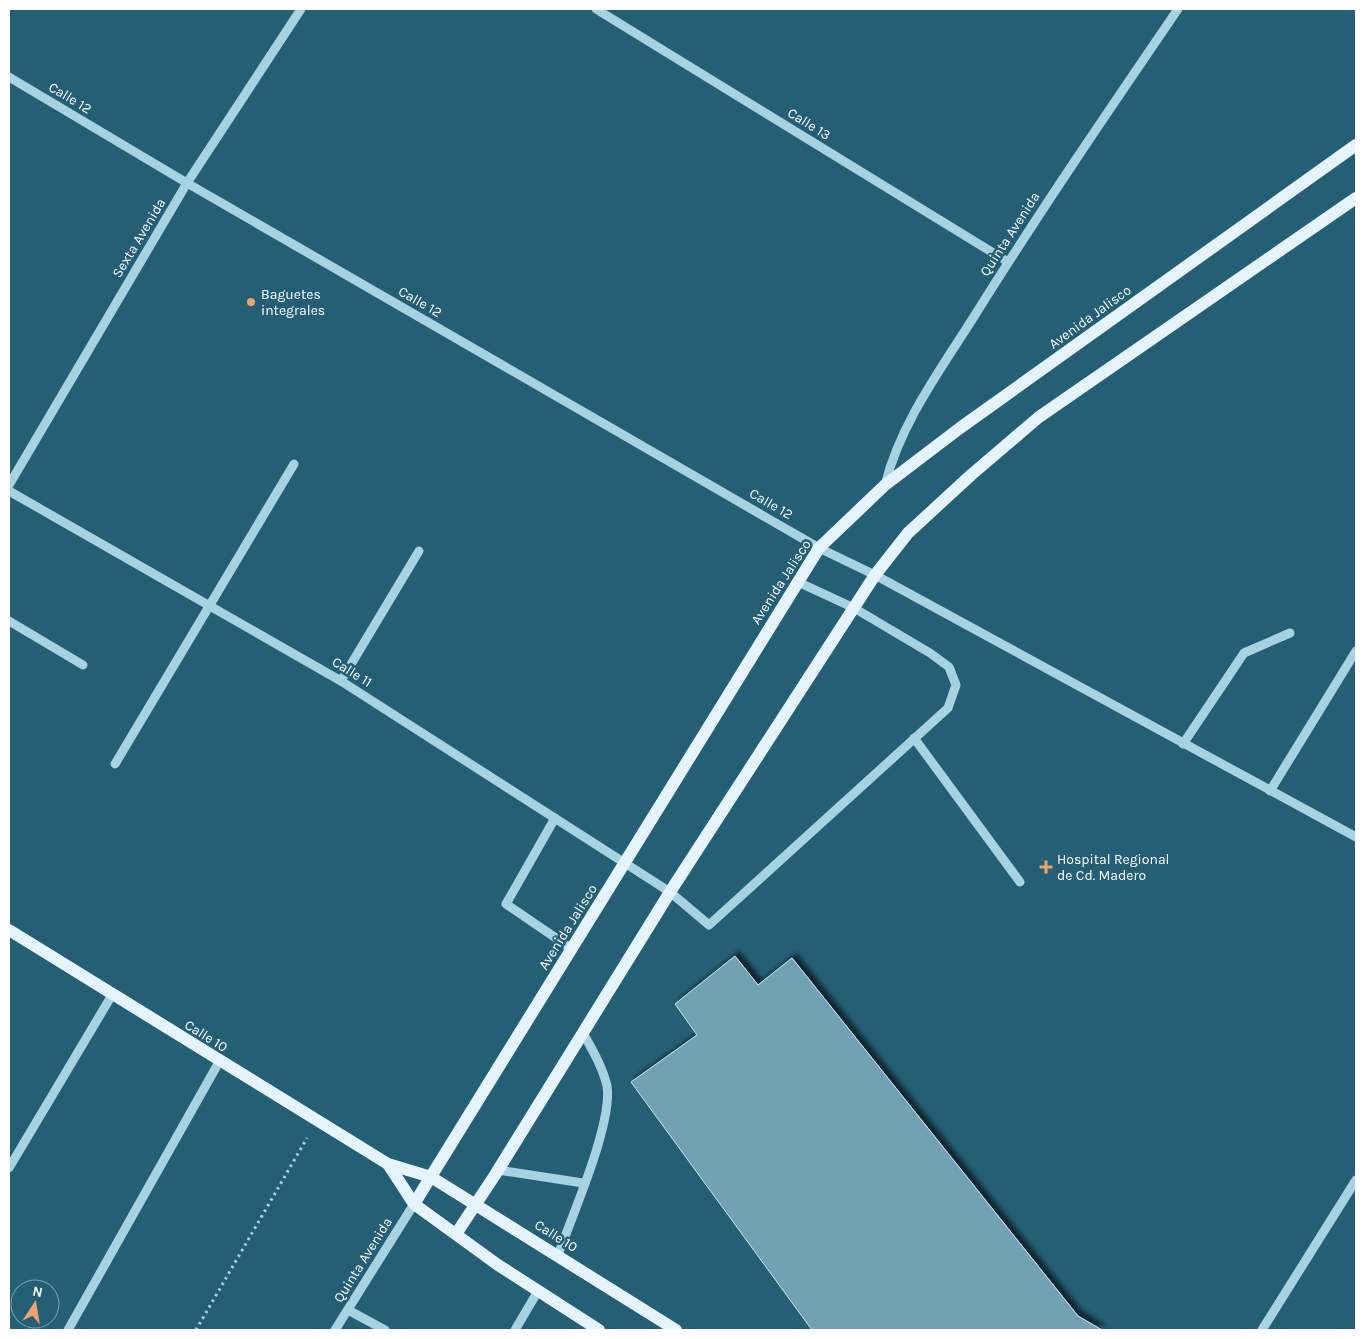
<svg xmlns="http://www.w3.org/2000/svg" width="1365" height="1339" viewBox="0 0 1365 1339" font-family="Karla,sans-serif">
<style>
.building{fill:#72a1b3;stroke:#c8e7f2;filter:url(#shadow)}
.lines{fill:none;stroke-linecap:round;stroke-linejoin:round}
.path{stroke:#a6d2e2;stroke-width:3;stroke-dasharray:2.5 4;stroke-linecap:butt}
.minor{stroke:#a6d2e2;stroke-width:9}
.major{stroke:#e5f4fc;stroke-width:12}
.poi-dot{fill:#eba46b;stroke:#255f76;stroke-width:2}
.labels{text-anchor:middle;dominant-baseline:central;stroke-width:5;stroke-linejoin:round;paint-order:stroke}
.street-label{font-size:14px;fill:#fff;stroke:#255f76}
.poi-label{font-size:14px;fill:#fff;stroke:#255f76;text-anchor:start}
</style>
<defs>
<filter id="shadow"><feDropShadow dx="4.5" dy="-4.5" stdDeviation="2.5" flood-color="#0009"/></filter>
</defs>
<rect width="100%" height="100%" fill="#255f76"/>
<polygon class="building" points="735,956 758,985 792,958 1078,1316 1102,1330 812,1330 631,1082 697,1035 675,1004"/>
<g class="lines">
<polyline class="path" points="196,1330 307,1138"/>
<g class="minor">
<polyline points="596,9 1008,262"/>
<polyline points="9,77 187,183 819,548 875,575 1356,837"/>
<polyline points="9,485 187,183 301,9"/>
<path d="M885,485C901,422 941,369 975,315C1040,211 1109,110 1178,9"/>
<polyline points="9,491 341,681 670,892 709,925 948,708 956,685 949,667 930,653 854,608 798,582"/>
<polyline points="9,621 83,665"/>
<polyline points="341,681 419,551"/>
<polyline points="914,738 1020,882"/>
<polyline points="1183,744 1244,653 1290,633"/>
<polyline points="115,764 294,464"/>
<polyline points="1270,791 1356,651"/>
<polyline points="555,818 506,904 572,949"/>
<polyline points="9,1168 112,995"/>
<polyline points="498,1170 583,1183"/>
<path d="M558,1255C572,1216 613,1123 607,1086C603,1068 592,1049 583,1033"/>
<polyline points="348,1310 385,1330"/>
<polyline points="68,1330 219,1062"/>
<polyline points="335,1330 414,1204"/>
<polyline points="515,1330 538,1291"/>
<polyline points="1262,1330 1356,1180"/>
</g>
<g class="major">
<polyline points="9,930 388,1164 431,1177 676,1330"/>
<polyline points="388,1164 414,1204 498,1265 599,1330"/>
<polyline points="414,1204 819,548 885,485 960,428 1356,145"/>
<polyline points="456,1234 495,1175 670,892 875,575 908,533 971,475 1039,417 1356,198"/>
</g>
</g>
<g class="poi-dot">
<circle cx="251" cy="302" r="5"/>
<path d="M1043.5 859.5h5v5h5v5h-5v5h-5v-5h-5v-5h5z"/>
</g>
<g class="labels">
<g class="street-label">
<text transform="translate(70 98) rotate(31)">Calle 12</text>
<text transform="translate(809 124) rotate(32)">Calle 13</text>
<text transform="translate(1010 234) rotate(-57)">Quinta Avenida</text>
<text transform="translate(139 238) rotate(-59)">Sexta Avenida</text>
<text transform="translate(420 302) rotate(30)">Calle 12</text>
<text transform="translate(1090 317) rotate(-36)">Avenida Jalisco</text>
<text transform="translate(771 504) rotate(30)">Calle 12</text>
<text transform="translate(781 582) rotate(-57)">Avenida Jalisco</text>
<text transform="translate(352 672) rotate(32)">Calle 11</text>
<text transform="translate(568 927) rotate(-58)">Avenida Jalisco</text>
<text transform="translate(206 1036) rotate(32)">Calle 10</text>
<text transform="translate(556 1236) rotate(32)">Calle 10</text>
<text transform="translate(363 1260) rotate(-58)">Quinta Avenida</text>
</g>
<g class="poi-label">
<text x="261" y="294">Baguetes<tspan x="261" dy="16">integrales</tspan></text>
<text x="1057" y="859">Hospital Regional<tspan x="1057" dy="16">de Cd. Madero</tspan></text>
</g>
</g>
<rect width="1365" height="1339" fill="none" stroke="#ffffff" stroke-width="20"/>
<g transform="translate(35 1304) rotate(12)"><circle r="24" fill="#255f76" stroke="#7c9fad"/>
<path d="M0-4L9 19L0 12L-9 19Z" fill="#eba46b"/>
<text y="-8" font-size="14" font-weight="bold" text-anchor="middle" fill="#ffffff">N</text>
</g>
</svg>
